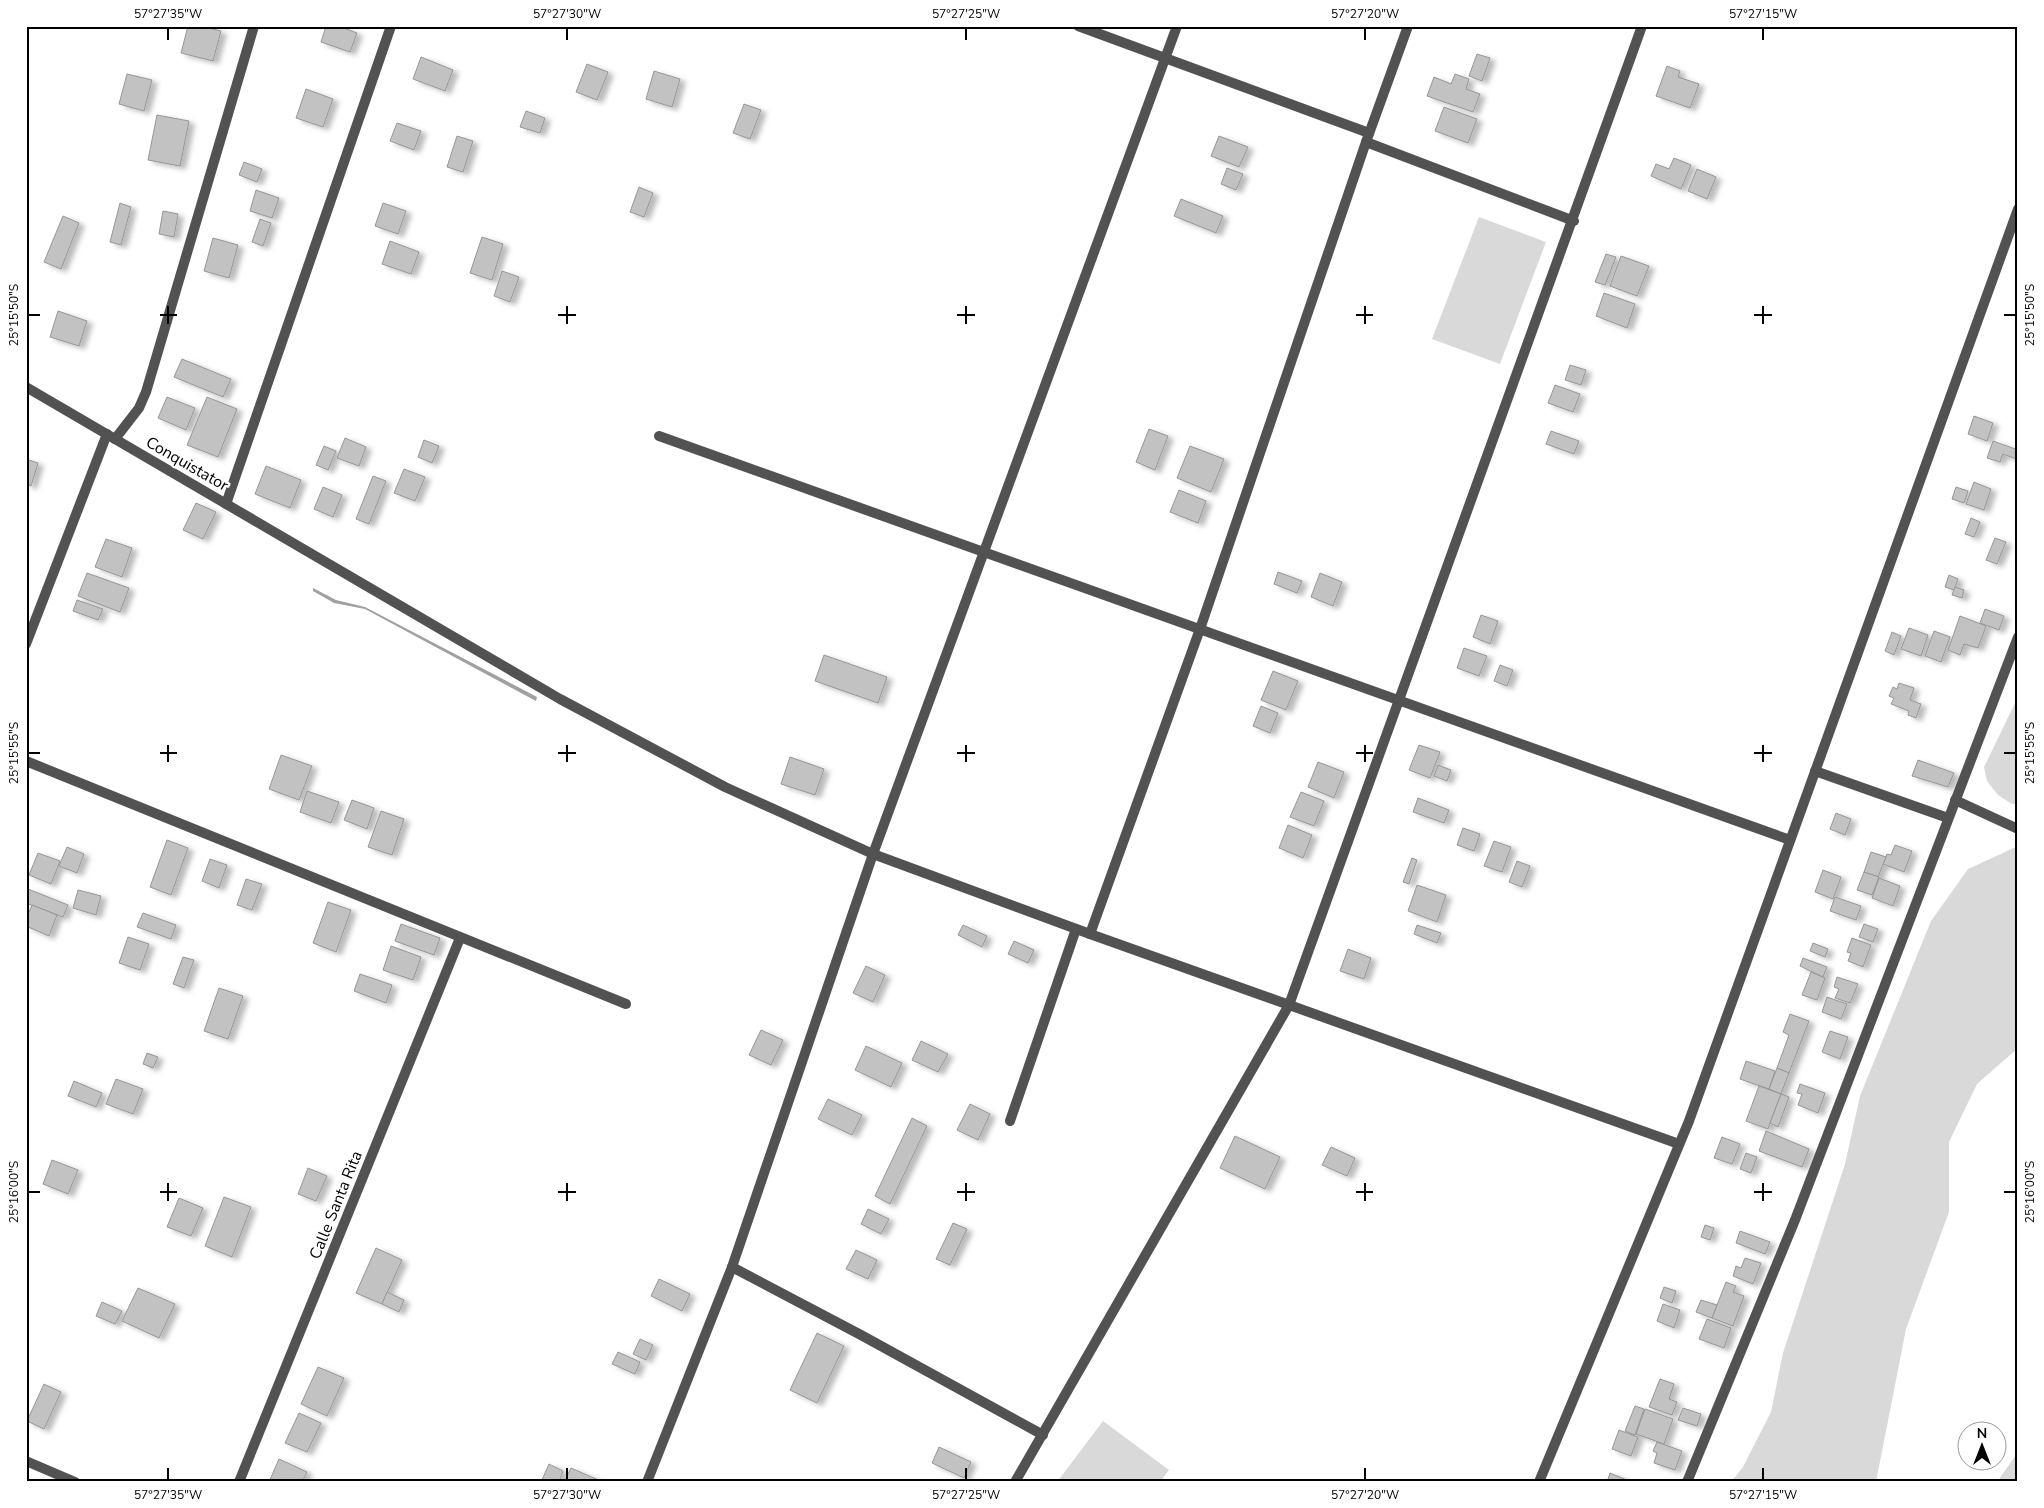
<svg xmlns="http://www.w3.org/2000/svg" width="2044" height="1508" viewBox="0 0 2044 1508" font-family="'Nunito Sans',sans-serif">
<style>
.green{fill:#d9d9d9}
.water{fill:#a0a0a0}
.building{fill:#c2c2c2;stroke:#969696;filter:url(#shadow)}
.lines{fill:none;stroke-linecap:round;stroke-linejoin:round}
.street{stroke:#525252;stroke-width:10}
.ticks{fill:none;stroke:#000;stroke-width:2}
.labels{text-anchor:middle;dominant-baseline:central;stroke-width:4.5;stroke-linejoin:round;paint-order:stroke}
.street-label{font-size:16px;fill:#000;stroke:#fff}
.neatline{fill:none;stroke:#000;stroke-width:2}
.ticks-label{font-size:12px;text-anchor:middle;fill:#000}
</style>
<defs>
<filter id="shadow"><feDropShadow dx="5.5" dy="3" stdDeviation="2.5" flood-color="#0004"/></filter>
</defs>
<rect width="100%" height="100%" fill="#fff"/>
<g class="green">
<polygon points="1479,217 1546,242 1500,364 1432,339"/>
<polygon points="2018,697 2018,804 2012,804 1998,795 1987,781 1984,767"/>
<polygon points="2018,846 2018,1048 1977,1084 1949,1142 1949,1212 1906,1329 1876,1482 1731,1482 1743,1467 1771,1412 1783,1353 1845,1164 1860,1096 1931,921 1968,869"/>
<polygon points="1103,1421 1169,1470 1160,1482 1057,1482"/>
<polygon points="2018,1452 2018,1482 1997,1482"/>
</g>
<polygon class="water" points="313,588 336,600 365,607 537,697 536,701 365,609 334,603 313,591"/>
<g class="building">
<polygon points="188,26 201,26 221,31 213,61 181,53"/>
<polygon points="326,26 339,26 357,33 350,52 321,42"/>
<polygon points="1477,54 1490,58 1482,81 1469,76"/>
<polygon points="421,57 453,70 445,91 413,79"/>
<polygon points="587,64 608,72 597,100 576,92"/>
<polygon points="1667,66 1680,71 1678,77 1699,84 1690,108 1656,96"/>
<polygon points="654,71 680,79 672,107 646,99"/>
<polygon points="127,74 152,80 144,111 119,104"/>
<polygon points="1455,74 1469,79 1466,89 1480,94 1473,112 1427,96 1434,77 1451,84"/>
<polygon points="306,89 333,99 323,127 296,118"/>
<polygon points="744,104 761,110 750,139 733,133"/>
<polygon points="1444,107 1477,119 1468,143 1435,131"/>
<polygon points="526,111 545,118 540,133 520,127"/>
<polygon points="157,115 189,121 180,166 148,160"/>
<polygon points="397,123 421,131 414,150 390,141"/>
<polygon points="457,136 473,141 463,172 447,167"/>
<polygon points="1219,136 1248,147 1239,167 1211,156"/>
<polygon points="1674,158 1691,165 1681,189 1651,176 1656,164 1669,169"/>
<polygon points="244,162 262,169 257,182 239,175"/>
<polygon points="1227,168 1243,174 1236,190 1221,184"/>
<polygon points="1697,169 1716,177 1707,199 1688,191"/>
<polygon points="639,187 653,193 644,217 630,212"/>
<polygon points="256,190 279,198 272,218 250,211"/>
<polygon points="1181,199 1223,216 1216,233 1174,216"/>
<polygon points="120,203 131,207 121,245 110,242"/>
<polygon points="383,203 406,211 398,234 375,226"/>
<polygon points="163,211 178,214 174,237 159,234"/>
<polygon points="63,216 79,223 61,269 44,262"/>
<polygon points="260,219 271,223 263,246 252,242"/>
<polygon points="482,237 503,244 492,280 470,273"/>
<polygon points="213,238 238,245 229,278 204,271"/>
<polygon points="390,241 419,252 411,274 382,264"/>
<polygon points="1606,254 1616,257 1605,285 1595,282"/>
<polygon points="1621,256 1649,266 1637,296 1610,286"/>
<polygon points="502,271 519,277 510,302 494,296"/>
<polygon points="1604,293 1635,304 1627,328 1596,316"/>
<polygon points="58,311 87,321 79,346 50,337"/>
<polygon points="182,359 231,379 223,397 174,377"/>
<polygon points="1570,365 1586,370 1581,385 1565,380"/>
<polygon points="1555,385 1580,394 1573,412 1548,403"/>
<polygon points="167,397 195,408 186,430 158,418"/>
<polygon points="207,397 237,409 218,457 187,445"/>
<polygon points="1974,416 1993,423 1987,441 1968,434"/>
<polygon points="1149,429 1168,436 1155,470 1136,462"/>
<polygon points="1551,431 1579,441 1574,454 1546,444"/>
<polygon points="345,438 366,447 359,466 337,458"/>
<polygon points="424,440 439,446 432,463 418,457"/>
<polygon points="1993,441 2018,450 2016,459 2003,454 2000,462 1987,458"/>
<polygon points="324,446 336,451 328,470 316,465"/>
<polygon points="1190,446 1224,459 1211,492 1177,478"/>
<polygon points="26,459 38,463 31,486 26,484"/>
<polygon points="266,466 301,480 290,508 255,494"/>
<polygon points="404,469 425,477 415,501 394,493"/>
<polygon points="373,476 386,481 369,524 356,519"/>
<polygon points="1974,482 1991,489 1984,510 1966,504"/>
<polygon points="323,487 342,495 333,517 314,509"/>
<polygon points="1956,487 1968,491 1964,503 1952,499"/>
<polygon points="1179,490 1206,501 1198,523 1170,512"/>
<polygon points="196,503 216,512 203,539 183,530"/>
<polygon points="1971,518 1980,522 1974,537 1965,534"/>
<polygon points="1995,538 2006,542 1997,564 1986,560"/>
<polygon points="106,539 132,548 122,577 95,567"/>
<polygon points="1278,572 1302,581 1297,593 1274,584"/>
<polygon points="87,573 129,588 120,612 78,596"/>
<polygon points="1320,573 1342,582 1333,606 1311,597"/>
<polygon points="1949,575 1958,579 1954,590 1945,587"/>
<polygon points="1955,587 1964,590 1962,598 1952,595"/>
<polygon points="77,600 103,609 98,620 73,611"/>
<polygon points="1985,609 2004,616 1999,630 1980,623"/>
<polygon points="1481,615 1498,621 1490,644 1473,637"/>
<polygon points="1960,616 1986,626 1978,648 1964,644 1960,655 1948,650"/>
<polygon points="1909,628 1928,635 1921,656 1901,649"/>
<polygon points="1934,631 1950,637 1941,662 1925,656"/>
<polygon points="1892,632 1901,636 1894,655 1885,651"/>
<polygon points="1464,648 1487,656 1479,676 1457,668"/>
<polygon points="824,655 887,677 878,703 815,681"/>
<polygon points="1500,665 1513,670 1507,686 1494,681"/>
<polygon points="1273,671 1298,681 1286,710 1261,700"/>
<polygon points="1899,683 1914,688 1910,700 1921,704 1916,718 1908,715 1909,711 1891,704 1894,698 1889,696 1893,687 1897,689"/>
<polygon points="1261,706 1278,713 1270,733 1253,726"/>
<polygon points="1419,745 1440,752 1430,778 1409,770"/>
<polygon points="281,755 312,766 299,800 269,789"/>
<polygon points="790,757 824,769 815,795 781,784"/>
<polygon points="1918,760 1954,773 1948,787 1912,776"/>
<polygon points="1318,762 1344,772 1334,798 1308,787"/>
<polygon points="1438,765 1451,770 1447,781 1434,776"/>
<polygon points="307,791 339,802 331,823 300,812"/>
<polygon points="1301,792 1324,801 1314,826 1290,817"/>
<polygon points="1418,798 1449,810 1444,823 1413,812"/>
<polygon points="352,800 374,808 367,829 344,820"/>
<polygon points="381,811 404,819 392,855 368,847"/>
<polygon points="1836,813 1851,819 1845,835 1830,829"/>
<polygon points="1288,825 1312,835 1303,858 1279,848"/>
<polygon points="1463,828 1480,834 1474,851 1457,845"/>
<polygon points="167,840 188,848 171,895 150,887"/>
<polygon points="1494,841 1511,847 1502,872 1484,866"/>
<polygon points="1895,845 1912,851 1904,872 1883,864 1887,854 1891,855"/>
<polygon points="67,847 84,854 77,873 59,866"/>
<polygon points="1871,852 1886,857 1878,877 1864,872"/>
<polygon points="38,853 60,861 51,884 29,875"/>
<polygon points="1412,858 1417,860 1409,884 1403,882"/>
<polygon points="210,859 227,865 219,888 202,881"/>
<polygon points="1517,861 1530,866 1522,887 1509,882"/>
<polygon points="1823,870 1841,877 1833,899 1815,892"/>
<polygon points="1864,872 1879,877 1872,895 1857,890"/>
<polygon points="1879,878 1900,886 1893,906 1872,898"/>
<polygon points="246,879 262,884 252,910 237,905"/>
<polygon points="1417,885 1446,895 1437,922 1408,911"/>
<polygon points="28,889 68,905 63,917 26,903"/>
<polygon points="78,890 101,896 96,915 73,908"/>
<polygon points="1835,897 1861,906 1856,920 1830,911"/>
<polygon points="328,902 351,910 336,952 313,943"/>
<polygon points="32,905 57,915 49,936 26,926 26,919"/>
<polygon points="143,913 176,925 171,939 137,927"/>
<polygon points="401,924 440,938 434,955 395,941"/>
<polygon points="1864,924 1878,929 1873,942 1859,937"/>
<polygon points="963,925 987,936 982,947 958,935"/>
<polygon points="1417,925 1441,933 1437,943 1414,934"/>
<polygon points="128,937 149,944 140,970 119,963"/>
<polygon points="1852,938 1871,945 1863,967 1848,961 1851,953 1847,952"/>
<polygon points="1014,941 1034,950 1028,963 1008,954"/>
<polygon points="1813,943 1828,949 1825,957 1810,951"/>
<polygon points="391,946 421,957 413,980 383,970"/>
<polygon points="1348,949 1371,958 1364,979 1340,971"/>
<polygon points="183,957 194,960 184,988 173,984"/>
<polygon points="1803,958 1827,967 1823,977 1800,966"/>
<polygon points="866,966 885,975 873,1002 853,993"/>
<polygon points="1811,972 1825,978 1817,1000 1802,995"/>
<polygon points="360,974 392,985 386,1003 354,991"/>
<polygon points="1837,977 1858,984 1850,1003 1835,998 1839,989 1834,987"/>
<polygon points="219,988 243,996 228,1039 204,1031"/>
<polygon points="1827,997 1847,1004 1841,1019 1822,1012"/>
<polygon points="1790,1014 1809,1021 1789,1073 1777,1068 1789,1035 1783,1032"/>
<polygon points="761,1030 783,1040 771,1065 749,1055"/>
<polygon points="1830,1031 1848,1037 1840,1059 1822,1052"/>
<polygon points="921,1041 948,1054 938,1072 912,1060"/>
<polygon points="866,1046 902,1063 891,1087 855,1070"/>
<polygon points="147,1053 158,1057 153,1068 143,1064"/>
<polygon points="1746,1061 1775,1071 1769,1089 1740,1079"/>
<polygon points="1777,1068 1789,1073 1781,1094 1769,1089"/>
<polygon points="116,1079 143,1089 133,1114 106,1104"/>
<polygon points="74,1081 102,1093 96,1107 68,1096"/>
<polygon points="1800,1084 1825,1093 1818,1113 1798,1105 1802,1094 1797,1093"/>
<polygon points="1759,1086 1781,1094 1768,1129 1746,1121"/>
<polygon points="1781,1094 1789,1097 1778,1127 1770,1123"/>
<polygon points="828,1099 862,1115 852,1135 818,1119"/>
<polygon points="970,1104 990,1114 978,1140 957,1130"/>
<polygon points="912,1118 927,1126 890,1204 875,1196"/>
<polygon points="1766,1131 1809,1149 1802,1167 1759,1151"/>
<polygon points="1235,1136 1280,1157 1265,1189 1220,1168"/>
<polygon points="1722,1137 1740,1144 1732,1164 1714,1158"/>
<polygon points="1331,1147 1355,1158 1347,1176 1322,1165"/>
<polygon points="1746,1153 1757,1157 1751,1173 1740,1169"/>
<polygon points="52,1160 78,1170 68,1194 43,1184"/>
<polygon points="308,1168 327,1176 316,1201 298,1194"/>
<polygon points="224,1197 251,1207 232,1257 205,1246"/>
<polygon points="179,1198 203,1208 191,1236 167,1227"/>
<polygon points="868,1209 889,1219 881,1234 861,1224"/>
<polygon points="953,1223 967,1229 950,1265 936,1259"/>
<polygon points="1705,1225 1714,1228 1710,1240 1701,1237"/>
<polygon points="1740,1231 1770,1242 1765,1254 1736,1243"/>
<polygon points="376,1248 402,1260 382,1304 356,1293"/>
<polygon points="856,1250 877,1260 868,1279 846,1269"/>
<polygon points="1745,1258 1761,1263 1753,1284 1733,1276 1736,1266 1741,1268"/>
<polygon points="659,1279 690,1294 682,1311 651,1296"/>
<polygon points="1726,1282 1736,1286 1733,1292 1744,1296 1733,1326 1712,1318"/>
<polygon points="1664,1287 1676,1291 1672,1303 1660,1298"/>
<polygon points="138,1288 175,1304 159,1338 122,1321"/>
<polygon points="387,1292 404,1300 399,1312 382,1304"/>
<polygon points="1701,1300 1717,1305 1712,1318 1696,1312"/>
<polygon points="102,1302 122,1311 115,1324 96,1316"/>
<polygon points="1663,1304 1680,1310 1674,1328 1657,1321"/>
<polygon points="1707,1319 1731,1328 1724,1348 1699,1339"/>
<polygon points="817,1333 844,1346 817,1403 790,1390"/>
<polygon points="640,1339 653,1345 646,1360 633,1354"/>
<polygon points="618,1352 640,1362 635,1374 612,1364"/>
<polygon points="318,1367 344,1378 327,1416 301,1404"/>
<polygon points="1660,1379 1674,1384 1669,1399 1677,1402 1672,1415 1649,1407"/>
<polygon points="44,1384 61,1392 44,1429 27,1421"/>
<polygon points="1635,1406 1644,1409 1635,1435 1625,1431"/>
<polygon points="1683,1408 1701,1414 1697,1426 1678,1420"/>
<polygon points="1645,1409 1673,1419 1664,1444 1636,1434"/>
<polygon points="299,1413 321,1423 307,1452 285,1443"/>
<polygon points="1619,1430 1638,1437 1631,1456 1612,1449"/>
<polygon points="1657,1442 1682,1451 1675,1470 1654,1463 1657,1453 1653,1451"/>
<polygon points="939,1447 971,1462 964,1478 932,1463"/>
<polygon points="279,1459 307,1472 302,1482 269,1482"/>
<polygon points="549,1464 563,1471 559,1482 541,1482"/>
<polygon points="571,1468 603,1482 564,1482"/>
<polygon points="1610,1473 1627,1480 1627,1482 1607,1482"/>
</g>
<g class="lines">
<g class="street">
<polyline points="1078,26 1369,133"/>
<polyline points="1366,142 1574,221"/>
<polyline points="26,387 560,699 725,787 873,854 1090,934 1679,1144"/>
<polyline points="659,436 1790,840"/>
<polyline points="115,439 139,408 146,392 254,26"/>
<polyline points="226,504 391,26"/>
<polyline points="26,644 107,434"/>
<polyline points="26,761 626,1004"/>
<polyline points="1815,771 1948,818"/>
<polyline points="1955,800 2018,829"/>
<polyline points="1090,934 1200,629 1366,142 1408,26"/>
<polyline points="1010,1121 1076,929"/>
<polyline points="732,1267 861,1335 1043,1435"/>
<polyline points="26,1461 75,1482"/>
<polyline points="239,1482 460,938"/>
<polyline points="647,1482 732,1267 873,854 1177,26"/>
<polyline points="1015,1482 1289,1005 1642,26"/>
<polyline points="1539,1482 1689,1121 2018,209"/>
<polyline points="1687,1482 1795,1220 2018,637"/>
</g>
</g>
<path class="ticks" d="M168,28V40M567,28V40M966,28V40M1365,28V40M1763,28V40M168,306V324M567,306V324M966,306V324M1365,306V324M1763,306V324M28,315H40M160,315H177M558,315H576M957,315H975M1356,315H1373M1754,315H1772M2004,315H2016M168,745V762M567,745V762M966,745V762M1365,745V762M1763,745V762M28,753H40M160,753H177M558,753H576M957,753H975M1356,753H1373M1754,753H1772M2004,753H2016M168,1183V1201M567,1183V1201M966,1183V1201M1365,1183V1201M1763,1183V1201M28,1192H40M160,1192H177M558,1192H576M957,1192H975M1356,1192H1373M1754,1192H1772M2004,1192H2016M168,1468V1480M567,1468V1480M966,1468V1480M1365,1468V1480M1763,1468V1480"/>
<g class="labels">
<g class="street-label">
<text transform="translate(187 464) rotate(30)">Conquistator</text>
<text transform="translate(336 1205) rotate(-68)">Calle Santa Rita</text>
</g>
</g>
<rect width="2044" height="1508" fill="none" stroke="#ffffff" stroke-width="55"/>
<g transform="translate(1982 1446)"><circle r="24" fill="#ffffff" stroke="#999999"/>
<path d="M0-4L9 19L0 12L-9 19Z" fill="#000000"/>
<text y="-8" font-size="14" font-weight="bold" text-anchor="middle" fill="#000000">N</text>
</g>
<rect x="28" y="28" width="1988" height="1452" class="neatline"/>
<g class="ticks-label">
<text x="168" y="18">57°27'35"W</text>
<text x="567" y="18">57°27'30"W</text>
<text x="966" y="18">57°27'25"W</text>
<text x="1365" y="18">57°27'20"W</text>
<text x="1763" y="18">57°27'15"W</text>
<text transform="translate(14 315) rotate(-90)" y="4">25°15'50"S</text>
<text transform="translate(2030 315) rotate(-90)" y="4">25°15'50"S</text>
<text transform="translate(14 753) rotate(-90)" y="4">25°15'55"S</text>
<text transform="translate(2030 753) rotate(-90)" y="4">25°15'55"S</text>
<text transform="translate(14 1192) rotate(-90)" y="4">25°16'00"S</text>
<text transform="translate(2030 1192) rotate(-90)" y="4">25°16'00"S</text>
<text x="168" y="1499">57°27'35"W</text>
<text x="567" y="1499">57°27'30"W</text>
<text x="966" y="1499">57°27'25"W</text>
<text x="1365" y="1499">57°27'20"W</text>
<text x="1763" y="1499">57°27'15"W</text>
</g>
</svg>
